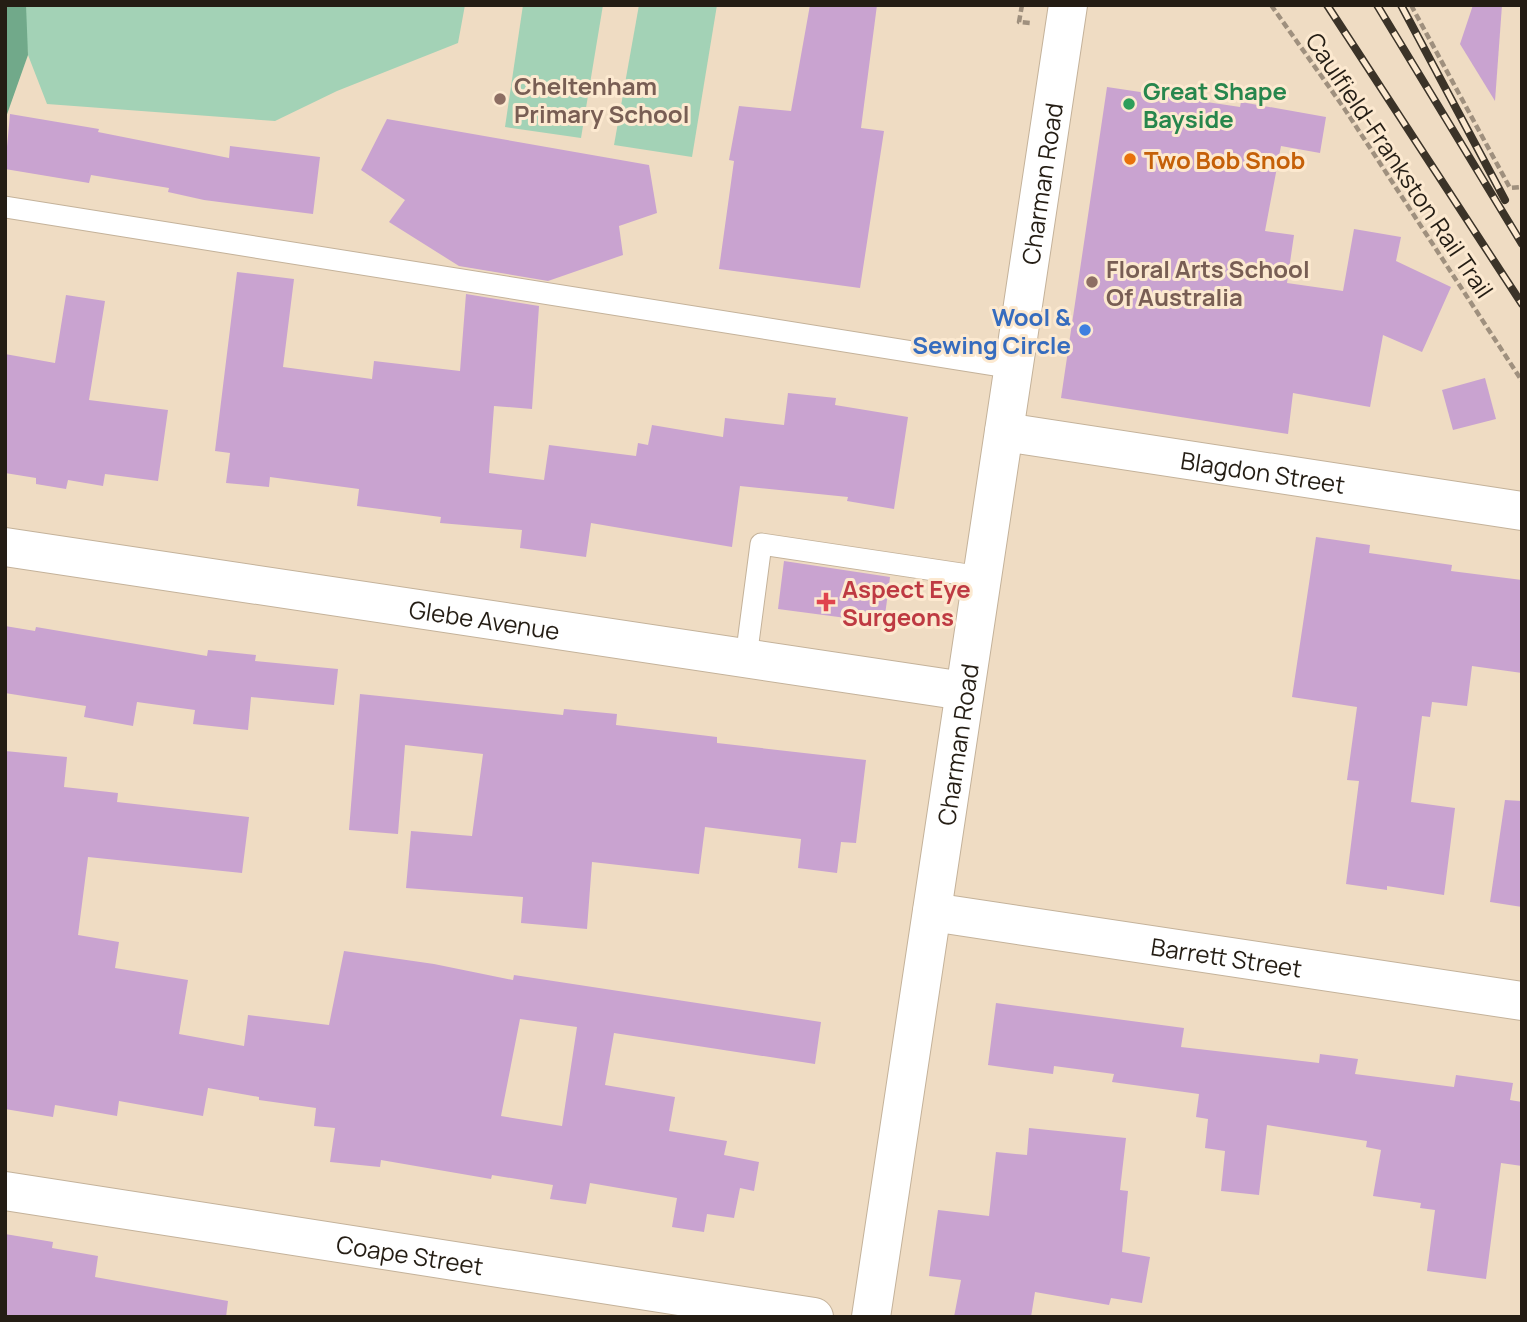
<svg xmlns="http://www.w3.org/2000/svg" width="1527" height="1322" viewBox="0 0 1527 1322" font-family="Manrope,sans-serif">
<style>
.green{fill:#a3d2b6}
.forest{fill:#71a98a}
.building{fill:#c9a3d0;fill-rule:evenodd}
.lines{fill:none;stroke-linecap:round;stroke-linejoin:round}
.service-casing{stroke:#c4b29a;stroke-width:23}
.minor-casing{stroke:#c4b29a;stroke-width:40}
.secondary-casing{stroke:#c4b29a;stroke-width:40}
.path{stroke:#9f907e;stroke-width:4.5;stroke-dasharray:7 3.5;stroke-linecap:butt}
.service{stroke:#fff;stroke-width:21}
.minor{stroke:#fff;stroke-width:38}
.secondary{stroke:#fff;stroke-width:38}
.rail-casing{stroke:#3b3328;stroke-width:8}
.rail{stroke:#fce9d0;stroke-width:5;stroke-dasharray:16;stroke-linecap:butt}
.education-dot{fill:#8d6e63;stroke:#fce9d0;stroke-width:2.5}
.leisure-dot{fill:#2e9e5b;stroke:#fce9d0;stroke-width:2.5}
.food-dot{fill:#e8710a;stroke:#fce9d0;stroke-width:2.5}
.shop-dot{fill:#3f7fe0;stroke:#fce9d0;stroke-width:2.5}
.health-dot{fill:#e0444e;stroke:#fce9d0;stroke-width:2.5}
.labels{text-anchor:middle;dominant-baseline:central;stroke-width:6;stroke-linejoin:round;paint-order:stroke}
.education-label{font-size:24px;font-weight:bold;fill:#785e54;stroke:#fce9d0;text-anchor:start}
.leisure-label{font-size:24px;font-weight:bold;fill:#27864d;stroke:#fce9d0;text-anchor:start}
.food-label{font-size:24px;font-weight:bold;fill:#c56008;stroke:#fce9d0;text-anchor:start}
.street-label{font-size:24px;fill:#241d14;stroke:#fce9d0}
.shop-label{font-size:24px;font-weight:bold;fill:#366cbe;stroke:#fce9d0;text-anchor:end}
.health-label{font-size:24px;font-weight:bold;fill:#be3a42;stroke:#fce9d0;text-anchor:start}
</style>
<rect width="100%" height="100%" fill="#efdcc3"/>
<g class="green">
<polygon points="22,5 465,5 458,43 337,91 275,121 47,104 28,55"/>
<polygon points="523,5 603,5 581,138 505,127"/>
<polygon points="639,5 717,5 692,157 614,145"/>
</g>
<polygon class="forest" points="5,5 26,5 28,55 5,120"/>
<g class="building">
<polygon points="810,5 877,5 861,128 884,131 860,288 719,269 734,161 729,160 739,106 791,111"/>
<polygon points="1473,5 1502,5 1495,101 1460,44"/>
<polygon points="1107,87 1240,107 1241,102 1326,117 1320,153 1281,146 1265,231 1294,235 1287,283 1343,291 1354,229 1401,237 1396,261 1451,287 1422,352 1383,335 1370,407 1293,393 1288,434 1061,398"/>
<polygon points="10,114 99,129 98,132 229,158 230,146 320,157 313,214 204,200 168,192 169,188 91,175 89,183 5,169"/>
<polygon points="387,119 649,165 657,213 619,226 623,255 548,281 459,266 389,222 405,200 361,170"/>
<polygon points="237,272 294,279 283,367 372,379 374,361 460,371 466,294 539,306 532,409 494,406 489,473 544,480 549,445 636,456 638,443 648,445 652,425 723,437 725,418 784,425 788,393 836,398 835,405 908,417 894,509 847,501 848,497 740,486 732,547 591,523 586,557 520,548 522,530 440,523 441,517 357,506 359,489 270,477 269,487 226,483 230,453 215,451"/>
<polygon points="66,295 105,301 89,400 168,410 158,481 105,474 103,486 68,480 66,489 36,484 36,478 5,473 5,354 55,363"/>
<polygon points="1485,378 1496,419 1453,430 1442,390"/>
<polygon points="1316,537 1370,545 1369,553 1452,565 1451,571 1522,580 1522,673 1472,666 1467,706 1432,702 1430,717 1422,716 1411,802 1455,808 1444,895 1387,886 1387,890 1346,884 1359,781 1347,780 1357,707 1292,697"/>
<polygon points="784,561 890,577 884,623 778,609"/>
<polygon points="5,626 35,631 36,627 207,656 208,650 256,655 255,661 338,669 334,705 251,697 248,730 193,724 195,710 137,702 133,726 84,717 86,706 5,693"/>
<polygon points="360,694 563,715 564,709 617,714 616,725 717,737 717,743 866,760 856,843 841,842 837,873 798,868 801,839 705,827 699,874 592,862 587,929 521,923 523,897 406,888 411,831 472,836 483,754 405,745 398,834 349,830"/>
<path d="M5,751L67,757L64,787L118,793L117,802L249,817L242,873L88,857L78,935L119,942L115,968L188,980L179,1034L244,1046L248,1015L329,1025L344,951L434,964L513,980L514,975L821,1022L815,1064L614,1033L605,1085L675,1097L669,1131L727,1141L724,1155L759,1162L754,1191L740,1188L734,1218L707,1214L704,1232L672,1227L677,1198L590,1183L586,1204L550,1199L553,1185L492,1175L491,1179L381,1160L380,1167L330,1162L335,1128L314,1126L316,1108L259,1100V1097L208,1088L203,1116L119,1101L117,1116L55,1105L53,1117L5,1109ZM520,1019L577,1027L562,1126L501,1116Z"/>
<polygon points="1505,800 1522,801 1522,907 1490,902"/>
<polygon points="996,1003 1184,1028 1181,1047 1319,1063 1320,1054 1358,1059 1355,1074 1454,1087 1456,1075 1513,1083 1510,1100 1522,1102 1522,1166 1501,1163 1486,1279 1427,1271 1435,1210 1420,1208 1421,1203 1373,1196 1381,1150 1366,1147 1367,1141 1267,1125 1259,1195 1221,1191 1225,1151 1205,1148 1208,1119 1196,1117 1199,1094 1112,1082 1114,1074 1054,1066 1053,1074 988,1065"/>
<polygon points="1029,1128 1126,1138 1120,1190 1128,1191 1122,1252 1150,1257 1142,1303 1111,1298 1109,1305 1035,1292 1031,1317 954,1317 961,1280 929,1276 938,1210 989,1216 996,1152 1027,1155"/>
<polygon points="5,1234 53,1242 52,1248 98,1256 95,1277 228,1301 226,1317 5,1317"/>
</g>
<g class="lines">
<defs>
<g id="service">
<polyline points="5,207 1013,368"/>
<polyline points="746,658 761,544 981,577"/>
</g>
<g id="minor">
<path id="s1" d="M1004,432L1522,511"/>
<path id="s2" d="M5,547L964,691"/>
<path id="s3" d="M932,912L1522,1001"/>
<path id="s4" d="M5,1191L814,1317"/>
</g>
<g id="secondary">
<path id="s5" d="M871,1317L1068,5"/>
</g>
</defs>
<use href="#service" class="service-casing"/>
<use href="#minor" class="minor-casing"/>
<use href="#secondary" class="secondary-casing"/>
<g class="path">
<polyline points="1022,5 1019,22 1030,23"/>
<polyline points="1271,5 1344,108 1522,381"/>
<polyline points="1411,5 1510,188 1522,187"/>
</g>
<use href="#service" class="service"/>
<use href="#minor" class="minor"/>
<use href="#secondary" class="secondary"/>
<defs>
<g id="rail">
<polyline points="1327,5 1522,304"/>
<polyline points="1377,5 1522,244"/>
<polyline points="1401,5 1505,200"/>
</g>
</defs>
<use href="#rail" class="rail-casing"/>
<use href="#rail" class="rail"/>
</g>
<g class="education-dot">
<circle cx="500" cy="99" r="7"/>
<circle cx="1092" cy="282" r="7"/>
</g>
<circle class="leisure-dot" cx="1129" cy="104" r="7"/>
<circle class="food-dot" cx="1130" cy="159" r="7"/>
<circle class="shop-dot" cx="1085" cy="330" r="7"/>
<path class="health-dot" d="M822.5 591.5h7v7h7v7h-7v7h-7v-7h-7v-7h7z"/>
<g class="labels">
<g class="education-label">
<text x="514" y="85">Cheltenham<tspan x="514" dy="28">Primary School</tspan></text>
<text x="1106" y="268">Floral Arts School<tspan x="1106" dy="28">Of Australia</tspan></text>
</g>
<g class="leisure-label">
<text x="1143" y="90">Great Shape<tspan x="1143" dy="28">Bayside</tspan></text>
</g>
<g class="food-label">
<text x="1144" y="159">Two Bob Snob</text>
</g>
<g class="street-label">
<text transform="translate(1400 165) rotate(56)">Caulfield-Frankston Rail Trail</text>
<text stroke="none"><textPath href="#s5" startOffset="1146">Charman Road</textPath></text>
<text stroke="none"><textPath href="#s1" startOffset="262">Blagdon Street</textPath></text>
<text stroke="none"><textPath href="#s2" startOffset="485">Glebe Avenue</textPath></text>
<text stroke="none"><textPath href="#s5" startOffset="579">Charman Road</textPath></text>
<text stroke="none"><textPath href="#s3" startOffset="298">Barrett Street</textPath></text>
<text stroke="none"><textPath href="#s4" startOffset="410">Coape Street</textPath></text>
</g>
<g class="shop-label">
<text x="1071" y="316">Wool &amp;<tspan x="1071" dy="28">Sewing Circle</tspan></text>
</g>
<g class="health-label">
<text x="842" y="588">Aspect Eye<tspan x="842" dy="28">Surgeons</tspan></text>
</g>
</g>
<rect width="1527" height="1322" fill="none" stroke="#241d14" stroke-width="14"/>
</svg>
